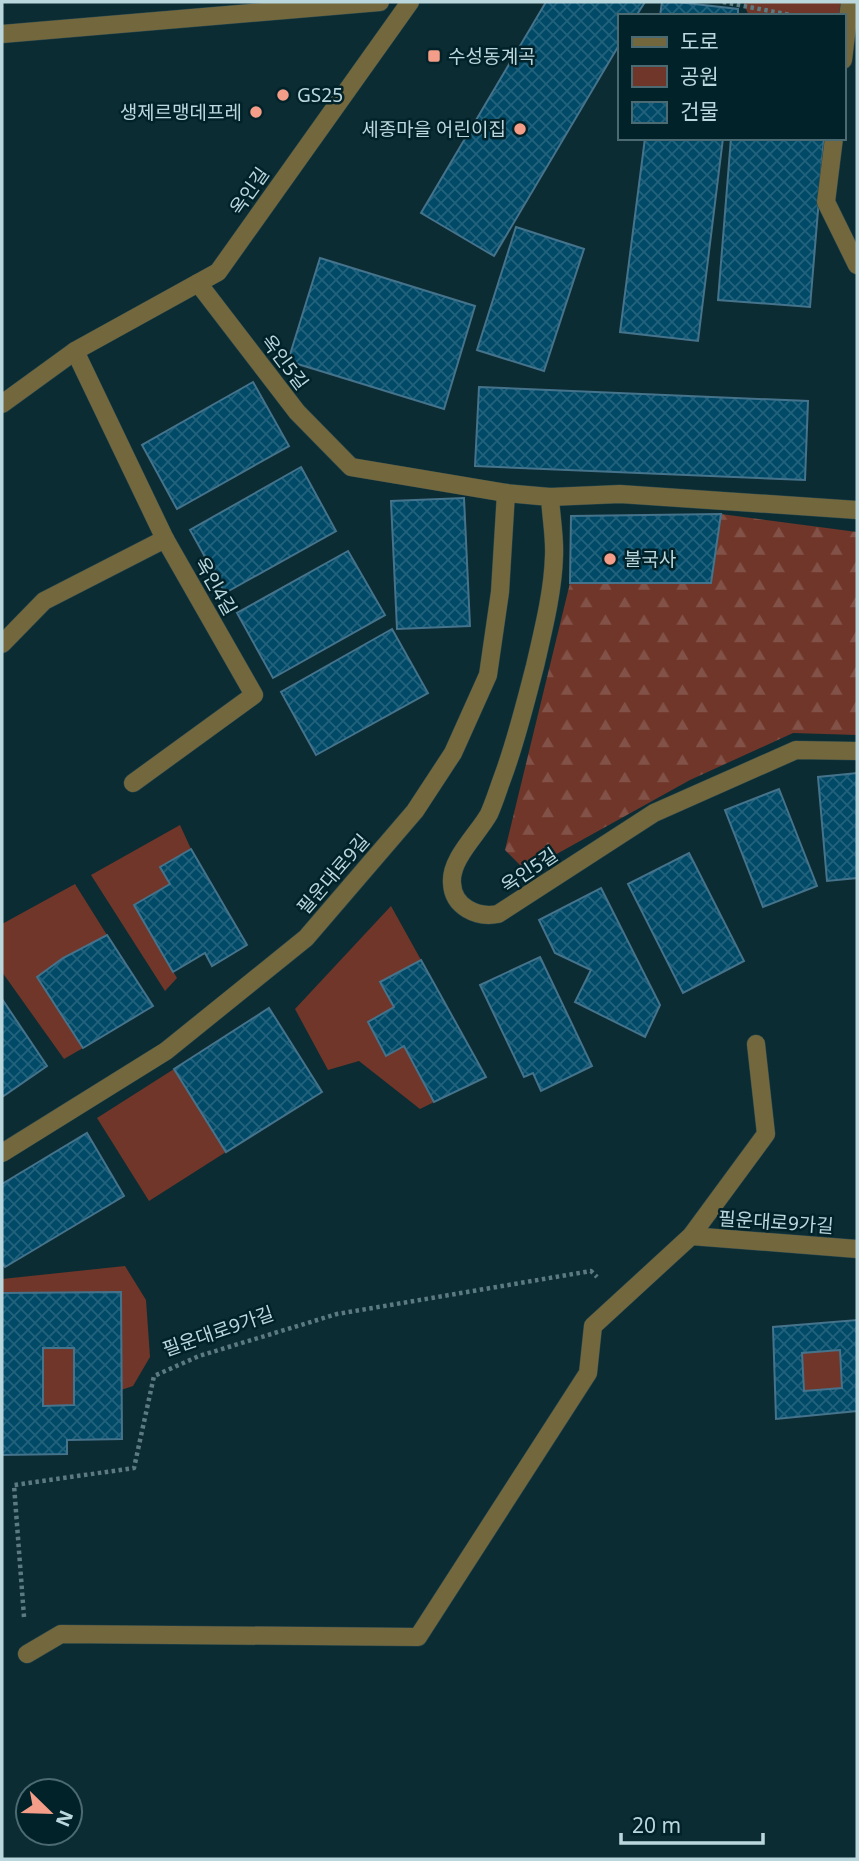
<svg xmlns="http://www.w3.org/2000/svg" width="859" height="1861" viewBox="0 0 859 1861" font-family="'Noto Sans','Noto Sans KR',sans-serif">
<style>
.forest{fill:url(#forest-firs)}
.green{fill:#703629}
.building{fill:url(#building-cross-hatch);stroke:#45738c;stroke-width:2;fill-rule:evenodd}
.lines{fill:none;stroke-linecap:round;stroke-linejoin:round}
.minor-casing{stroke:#28474e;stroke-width:19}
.path{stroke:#5c7a81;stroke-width:4.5;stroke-dasharray:3.5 3.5;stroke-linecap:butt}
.minor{stroke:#73673e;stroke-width:18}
.poi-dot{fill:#f49e89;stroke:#022229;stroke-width:2.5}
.labels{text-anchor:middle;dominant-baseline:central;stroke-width:5;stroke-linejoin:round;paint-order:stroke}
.poi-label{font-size:19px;fill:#bbd7de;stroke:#022229;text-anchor:start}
.street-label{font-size:19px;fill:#bbd7de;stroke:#022229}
</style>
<defs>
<pattern id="forest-firs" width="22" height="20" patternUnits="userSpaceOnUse" patternTransform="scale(1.75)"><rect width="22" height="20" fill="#703629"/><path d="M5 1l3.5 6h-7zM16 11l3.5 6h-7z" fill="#825248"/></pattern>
<pattern id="building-cross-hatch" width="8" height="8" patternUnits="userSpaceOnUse" patternTransform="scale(1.75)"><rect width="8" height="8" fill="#004967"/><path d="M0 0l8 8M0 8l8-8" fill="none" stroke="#23627c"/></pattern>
</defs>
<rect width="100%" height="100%" fill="#0c2c33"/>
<polygon class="forest" points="721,514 857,532 857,735 793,733 690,780 526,871 505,850 570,583 711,583"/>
<g class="green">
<polygon points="743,2 857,2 857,24 843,23 843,16 749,16"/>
<polygon points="180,825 191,849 161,867 170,884 134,905 177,978 165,991 91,875"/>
<polygon points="75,884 107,935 63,958 37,977 83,1048 64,1059 2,972 2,924"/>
<polygon points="391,906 421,960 381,982 394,1007 368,1022 386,1056 404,1046 434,1102 420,1109 359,1061 328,1070 295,1009"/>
<polygon points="174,1069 226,1152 149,1201 97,1118"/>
<polygon points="125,1266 146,1300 150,1357 133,1386 121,1390 121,1292 2,1293 2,1279"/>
<polygon points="43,1348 74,1348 74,1405 43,1406"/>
<polygon points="840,1350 842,1388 804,1391 802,1353"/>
</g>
<g class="building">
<polygon points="546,2 645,2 636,16 619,16 619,45 494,256 421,213"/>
<polygon points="662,2 677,2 738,9 738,16 660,16"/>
<polygon points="645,138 723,138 698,341 620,332"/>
<polygon points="731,138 824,138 810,307 718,300"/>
<polygon points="516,227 584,249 544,371 477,350"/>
<polygon points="320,258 475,306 444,409 288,361"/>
<polygon points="253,382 289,446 177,509 142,445"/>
<polygon points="479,387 808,401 805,480 475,466"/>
<polygon points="301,467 336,531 225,593 190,530"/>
<polygon points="464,498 470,626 397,629 391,501"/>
<polygon points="721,514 711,583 570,583 571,516"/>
<polygon points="348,551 385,615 273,678 237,613"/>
<polygon points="392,629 428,693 316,755 281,692"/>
<polygon points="857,773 857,878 827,881 818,777"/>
<polygon points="779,789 817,886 763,907 725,810"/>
<polygon points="191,849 247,945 212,966 205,953 173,972 134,905 170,884 160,867"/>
<polygon points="689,853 744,961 683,993 628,884"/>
<polygon points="601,888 660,1005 645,1037 575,1002 591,970 555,953 539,920"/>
<polygon points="107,935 153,1006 83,1048 37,977 63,958"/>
<polygon points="540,957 592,1066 541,1091 533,1073 524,1077 480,985"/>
<polygon points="421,960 486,1077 434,1102 404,1046 386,1056 368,1022 394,1007 380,982"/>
<polygon points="2,999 47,1066 2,1097"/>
<polygon points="269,1008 322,1092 226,1152 174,1069"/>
<polygon points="87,1133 124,1196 5,1267 2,1263 2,1184"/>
<path d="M121,1292L122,1439L67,1440V1454L2,1455V1293ZM43,1348H74V1405L43,1406Z"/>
<path d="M857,1320V1411L776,1419L773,1327ZM840,1350L842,1388L804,1391L802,1353Z"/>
</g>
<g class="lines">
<defs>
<g id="minor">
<polyline points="2,34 380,2"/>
<polyline points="843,60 850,2"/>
<polyline points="834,138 826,202 857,265"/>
<path d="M198,283L297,412L351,467L506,493L550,497C551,517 555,537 554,556C553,592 543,631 535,666C525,704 516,742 502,779C498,790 494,803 489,814C478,834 450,859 452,883C453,907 477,918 498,914L654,813L796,750L857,751"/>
<polyline points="75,351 165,539"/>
<polyline points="2,404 75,351 218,272 410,2"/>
<polyline points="550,497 620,494 857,510"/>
<polyline points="2,644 44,601 165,539 254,695 133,783"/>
<polyline points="2,1153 166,1051 306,938 415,811 453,753 488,675 500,592 506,493"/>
<polyline points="691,1236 857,1249"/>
<polyline points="27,1654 61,1634 418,1637 588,1373 593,1326 691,1236 766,1134 756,1044"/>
</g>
</defs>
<use href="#minor" class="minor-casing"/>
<g class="path">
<polyline points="723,2 796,16"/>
<polyline points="24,1617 14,1485 134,1468 154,1376 199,1356 337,1314 591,1271 597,1277"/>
</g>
<use href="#minor" class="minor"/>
</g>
<g class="poi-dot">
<rect x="427" y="49" width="14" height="14" rx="3.5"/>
<circle cx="283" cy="95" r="7"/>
<circle cx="256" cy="112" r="7"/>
<circle cx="520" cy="129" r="7"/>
<circle cx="610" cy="559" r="7"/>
</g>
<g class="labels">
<g class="poi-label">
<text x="448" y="56">수성동계곡</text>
<text x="297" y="95">GS25</text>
<text x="242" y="112" text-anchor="end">생제르맹데프레</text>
<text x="506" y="129" text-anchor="end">세종마을 어린이집</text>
<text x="624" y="559">불국사</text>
</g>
<g class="street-label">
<text transform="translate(249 191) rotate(-55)">옥인길</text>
<text transform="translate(285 362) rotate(53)">옥인5길</text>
<text transform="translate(216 586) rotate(60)">옥인4길</text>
<text transform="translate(529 870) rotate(-34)">옥인5길</text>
<text transform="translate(333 874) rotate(-49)">필운대로9길</text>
<text transform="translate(776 1222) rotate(4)">필운대로9가길</text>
<text transform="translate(218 1331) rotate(-19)">필운대로9가길</text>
</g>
</g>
<rect width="859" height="1861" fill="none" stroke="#bbd7de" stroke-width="7"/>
<rect x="618" y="14" width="228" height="126" fill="#022229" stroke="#4c6a71" stroke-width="2"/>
<rect x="632" y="37" width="35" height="10" fill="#73673e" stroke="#4c6a71" stroke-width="2"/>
<text x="680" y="49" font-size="21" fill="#bbd7de">도로</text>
<rect x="632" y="66" width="35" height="21" fill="#703629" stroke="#4c6a71" stroke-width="2"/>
<text x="680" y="84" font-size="21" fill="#bbd7de">공원</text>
<rect x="632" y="102" width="35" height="21" fill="url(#building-cross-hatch)" stroke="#4c6a71" stroke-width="2"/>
<text x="680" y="119" font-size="21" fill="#bbd7de">건물</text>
<g transform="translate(49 1812) rotate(113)"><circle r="33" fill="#022229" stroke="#4c6a71" stroke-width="2"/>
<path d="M0-5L12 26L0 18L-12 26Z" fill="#f49e89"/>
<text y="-10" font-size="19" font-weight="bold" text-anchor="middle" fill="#bbd7de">N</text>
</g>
<path d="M621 1833v10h142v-10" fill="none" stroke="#bbd7de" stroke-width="3.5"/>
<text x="632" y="1833" font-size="21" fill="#bbd7de" stroke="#022229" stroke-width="5" paint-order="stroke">20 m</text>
</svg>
